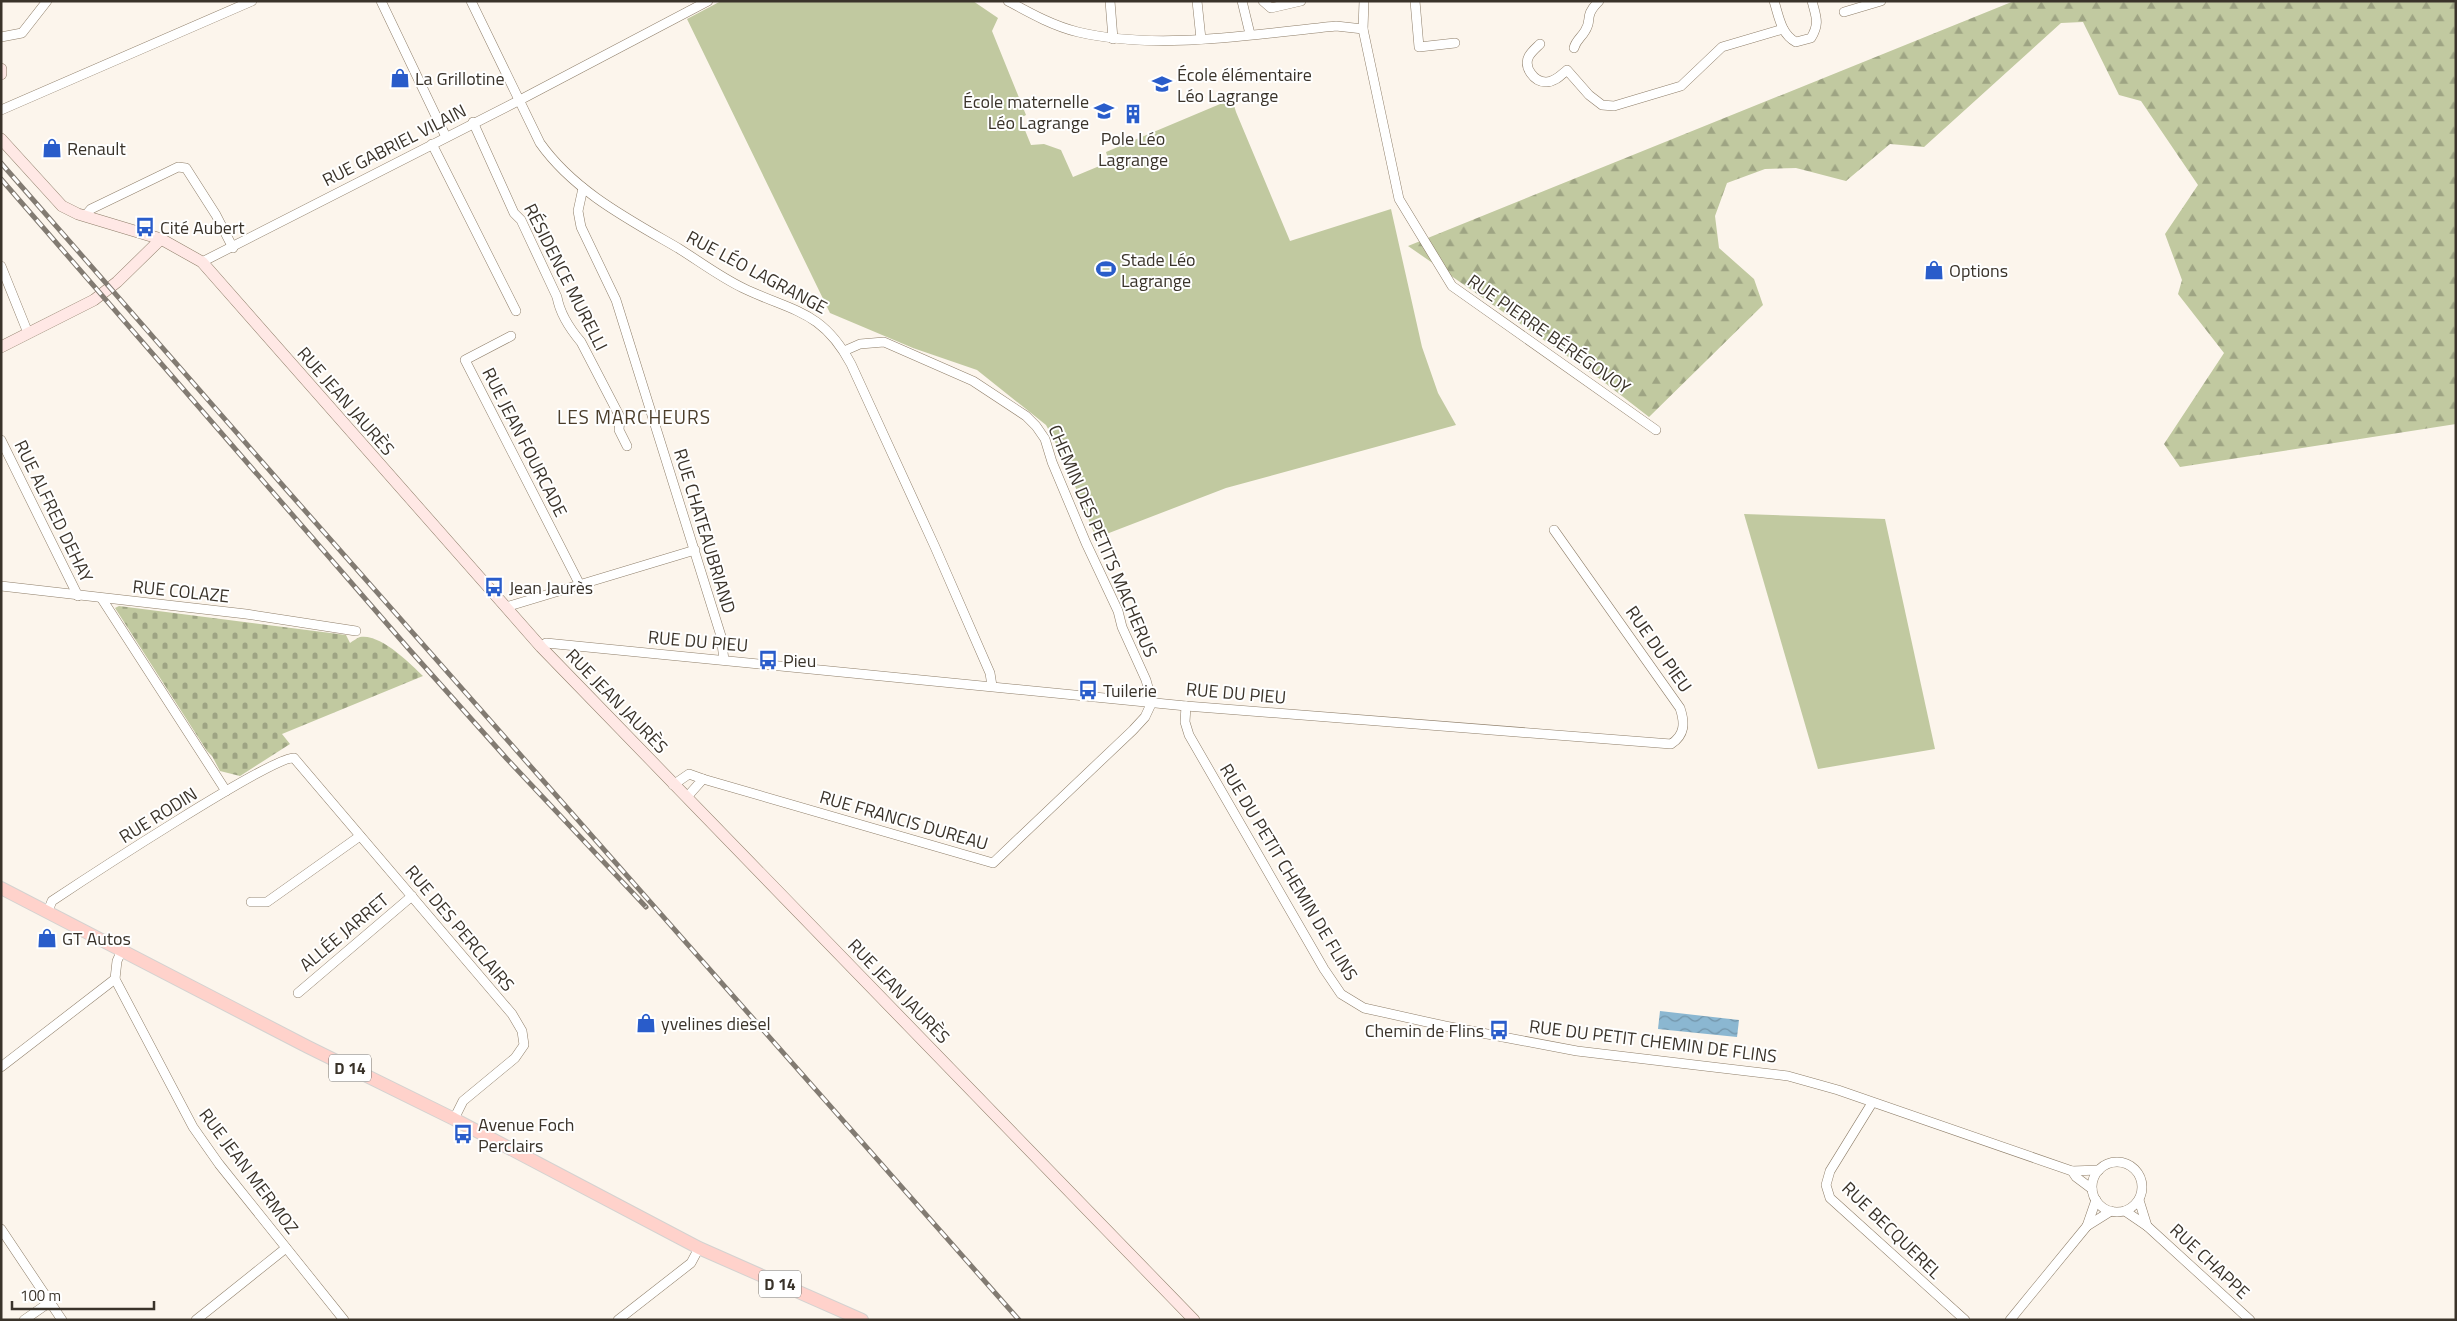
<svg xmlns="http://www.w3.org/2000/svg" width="2457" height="1321" viewBox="0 0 2457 1321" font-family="'Titillium Web',sans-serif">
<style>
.green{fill:#c1c9a0}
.forest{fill:url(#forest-firs)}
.cemetery{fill:url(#cemetery-stones)}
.water{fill:url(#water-waves)}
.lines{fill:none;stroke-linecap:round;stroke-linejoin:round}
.street-casing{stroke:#8e7e69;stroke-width:10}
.secondary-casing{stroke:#8e7e69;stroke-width:12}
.primary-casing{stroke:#d4d2d0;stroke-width:14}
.street{stroke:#fff;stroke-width:9}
.secondary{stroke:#ffe8e5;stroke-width:11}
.primary{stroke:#ffd2cb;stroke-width:12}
.rail-casing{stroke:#827b72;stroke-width:5}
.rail{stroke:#fff;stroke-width:3;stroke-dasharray:9;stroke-linecap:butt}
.labels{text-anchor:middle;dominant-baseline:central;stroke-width:4;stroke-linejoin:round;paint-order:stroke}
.shield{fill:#fff;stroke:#75706a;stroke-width:1}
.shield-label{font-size:16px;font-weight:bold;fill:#3a332a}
.poi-label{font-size:18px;fill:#3a332a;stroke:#fff;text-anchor:start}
.street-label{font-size:18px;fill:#3a332a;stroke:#fff}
.neighbourhood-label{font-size:19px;letter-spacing:1px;fill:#4b3d2a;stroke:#fff}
</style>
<defs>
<pattern id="forest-firs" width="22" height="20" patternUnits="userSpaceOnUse" patternTransform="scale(1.25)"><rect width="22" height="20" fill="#c1c9a0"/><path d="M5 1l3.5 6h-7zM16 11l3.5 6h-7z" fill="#9ea483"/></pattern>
<pattern id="cemetery-stones" width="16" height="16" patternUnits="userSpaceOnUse" patternTransform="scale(1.25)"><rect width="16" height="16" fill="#c1c9a0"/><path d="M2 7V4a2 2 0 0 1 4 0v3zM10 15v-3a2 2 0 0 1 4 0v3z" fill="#9ea483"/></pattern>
<pattern id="water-waves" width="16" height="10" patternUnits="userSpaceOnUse" patternTransform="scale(1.25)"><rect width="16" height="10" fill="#8bb7d1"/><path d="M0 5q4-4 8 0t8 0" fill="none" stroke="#7395aa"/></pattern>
</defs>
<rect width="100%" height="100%" fill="#fcf5ec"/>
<g class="green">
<polygon points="721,1 973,1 998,18 992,31 1026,115 1020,118 1031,145 1044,144 1061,150 1073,177 1109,162 1106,152 1232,99 1236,112 1290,241 1391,209 1422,347 1438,393 1456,425 1226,488 1096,538 1064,459 1046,425 977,370 913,348 830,313 687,19"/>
<polygon points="1744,514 1885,519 1935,749 1818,769"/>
</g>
<polygon class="forest" points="2014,1 2456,1 2456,424 2180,467 2164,444 2224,353 2178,294 2182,280 2165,234 2198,185 2141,101 2119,95 2083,22 2061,23 1924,147 1890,144 1846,181 1796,168 1765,169 1727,183 1715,216 1719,248 1754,279 1763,305 1649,417 1600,379 1408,246"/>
<path class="cemetery" d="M119,606L346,635L350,643C353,641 357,638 360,637C380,633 411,664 423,676L282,734L290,744L240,776L220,771L212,756L207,751L115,608Z"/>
<polygon class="water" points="1660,1011 1739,1020 1737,1037 1658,1029"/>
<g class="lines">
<defs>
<g id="street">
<polyline points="381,1 446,137"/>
<path d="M471,1L540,143C574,191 628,219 678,248C699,261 720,277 743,288C793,312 822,310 851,364L935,547L990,673L992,686"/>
<path d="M1008,1C1030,13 1053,26 1078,32C1158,51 1255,34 1336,26L1363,29"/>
<polyline points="1110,1 1113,39"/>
<polyline points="1197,1 1201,39"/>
<polyline points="1242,1 1250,34"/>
<polyline points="1263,1 1271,8 1301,1"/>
<polyline points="1364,1 1363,29 1399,199 1452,286 1656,430"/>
<polyline points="1415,1 1419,47 1455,43"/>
<path d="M1774,1C1779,17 1781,34 1796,42L1811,38C1820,23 1816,17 1812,1"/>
<polyline points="1844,12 1881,1"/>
<polyline points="1,37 22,33 47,1"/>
<path d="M1540,44C1537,47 1532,51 1529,56C1523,67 1534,82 1546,82C1555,82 1561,75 1567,70L1589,95L1602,105L1614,106L1681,86L1722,47L1783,29"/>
<path d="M1574,48C1576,40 1581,38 1585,31C1593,19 1583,17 1599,1"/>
<polyline points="1,110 252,1"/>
<path d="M473,122L514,213L521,220L557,297C560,314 570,329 581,342L620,417L619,430L627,446"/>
<polyline points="432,144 516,311"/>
<polyline points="583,188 578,211 581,227 616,300 721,636 724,660"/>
<polyline points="85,216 91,209 178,167 186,168 216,215 233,248"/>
<polyline points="202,262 518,101 708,1"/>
<polyline points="1,266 28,333"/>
<polyline points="511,336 465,360 580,585"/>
<polyline points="1,440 78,596"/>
<polyline points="1,586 246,614 356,631"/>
<polyline points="102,599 226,791"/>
<polyline points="506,607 695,550"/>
<path d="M541,647L546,643L1186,706L1671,744C1685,735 1685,723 1680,708L1554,530"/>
<polyline points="1186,706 1185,722 1189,735 1324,969 1341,994 1364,1008 1445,1026 1577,1051 1788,1076 1838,1090 2072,1171 2099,1170"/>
<polyline points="703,779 993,863 1133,730 1145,717 1152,702 1146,680 1122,627 1118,611 1086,543 1052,462 1045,439 1036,426 1026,416 973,381 884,342 860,344 844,351"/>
<polyline points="673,785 689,774 703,779 687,797"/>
<polyline points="251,902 267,902 360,836"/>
<path d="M48,911L52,901C82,881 274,755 294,758L512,1014L522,1031L524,1045L515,1058L463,1101L454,1119"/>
<polyline points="122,950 117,961 115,979 193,1127 219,1164 344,1320"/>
<polyline points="298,993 412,896"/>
<polyline points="1,1067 115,979"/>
<polyline points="1872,1103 1830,1171 1826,1185 1830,1198 1965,1320"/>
<circle cx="2117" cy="1187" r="25"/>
<polyline points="2072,1171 2076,1177 2092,1189"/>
<polyline points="2139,1200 2147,1226"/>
<polyline points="2125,1211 2147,1226 2250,1320"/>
<polyline points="2087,1226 2096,1200"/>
<polyline points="1,1229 62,1320"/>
<polyline points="24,1320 50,1302"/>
<polyline points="196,1320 286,1248"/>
<polyline points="618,1320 691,1263 699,1248"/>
<polyline points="2010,1320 2087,1226 2111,1211"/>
</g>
<g id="secondary">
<polyline points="1,69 1,74"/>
<polyline points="1,139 62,206 78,214 161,239 202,262 541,647 1194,1320"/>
<polyline points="1,347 94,300 117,282 161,239"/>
</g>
<polyline id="primary" points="1,888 308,1047 454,1119 699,1248 862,1320"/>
</defs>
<use href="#street" class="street-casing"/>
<use href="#secondary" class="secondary-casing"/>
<use href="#primary" class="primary-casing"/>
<use href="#street" class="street"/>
<use href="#secondary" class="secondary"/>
<use href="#primary" class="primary"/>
<defs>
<g id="rail">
<polyline points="1,163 285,488 1019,1320"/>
<polyline points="1,179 408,648 507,759 646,907"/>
</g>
</defs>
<use href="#rail" class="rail-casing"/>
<use href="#rail" class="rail"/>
</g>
<defs>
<symbol id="shop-bare" viewBox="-9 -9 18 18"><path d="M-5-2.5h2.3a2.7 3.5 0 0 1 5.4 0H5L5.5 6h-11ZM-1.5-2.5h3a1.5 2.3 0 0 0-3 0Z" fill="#295cca" stroke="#fff" stroke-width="2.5" paint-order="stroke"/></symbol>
<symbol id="school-bare" viewBox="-9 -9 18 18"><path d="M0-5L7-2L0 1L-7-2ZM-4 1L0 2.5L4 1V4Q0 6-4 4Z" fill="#295cca" stroke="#fff" stroke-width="2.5" paint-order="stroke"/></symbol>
<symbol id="building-bare" viewBox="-9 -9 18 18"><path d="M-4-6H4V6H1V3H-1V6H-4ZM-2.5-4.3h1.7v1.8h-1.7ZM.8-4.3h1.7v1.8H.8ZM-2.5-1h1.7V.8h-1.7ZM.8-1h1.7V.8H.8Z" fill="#295cca" stroke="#fff" stroke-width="2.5" paint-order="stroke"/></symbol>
<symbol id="bus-bare" viewBox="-9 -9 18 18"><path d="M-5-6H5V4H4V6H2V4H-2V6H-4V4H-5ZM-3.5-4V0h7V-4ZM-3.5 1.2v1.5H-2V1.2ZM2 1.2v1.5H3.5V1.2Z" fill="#295cca" stroke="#fff" stroke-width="2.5" paint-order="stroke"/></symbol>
<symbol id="stadium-bare" viewBox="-9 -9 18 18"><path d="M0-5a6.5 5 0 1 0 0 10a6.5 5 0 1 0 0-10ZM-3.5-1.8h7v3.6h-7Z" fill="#295cca" stroke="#fff" stroke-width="2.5" paint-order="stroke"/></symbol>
</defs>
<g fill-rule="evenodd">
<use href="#shop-bare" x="386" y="64" width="28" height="28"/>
<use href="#school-bare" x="1148" y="70" width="28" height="28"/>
<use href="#school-bare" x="1090" y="97" width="28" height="28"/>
<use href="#building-bare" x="1119" y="100" width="28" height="28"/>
<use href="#shop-bare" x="38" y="134" width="28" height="28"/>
<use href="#bus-bare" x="131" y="213" width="28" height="28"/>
<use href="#stadium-bare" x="1092" y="255" width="28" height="28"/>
<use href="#shop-bare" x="1920" y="256" width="28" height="28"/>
<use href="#bus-bare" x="480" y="573" width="28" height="28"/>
<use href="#bus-bare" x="754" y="646" width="28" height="28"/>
<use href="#bus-bare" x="1074" y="676" width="28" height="28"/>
<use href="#shop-bare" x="33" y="924" width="28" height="28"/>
<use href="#shop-bare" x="632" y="1009" width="28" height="28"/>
<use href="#bus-bare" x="1485" y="1016" width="28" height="28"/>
<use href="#bus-bare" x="449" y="1120" width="28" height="28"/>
</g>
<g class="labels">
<g class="shield">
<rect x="329" y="1054.5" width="42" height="27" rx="4"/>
<rect x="759" y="1270.5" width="42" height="27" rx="4"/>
</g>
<g class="shield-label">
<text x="350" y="1068">D 14</text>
<text x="780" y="1284">D 14</text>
</g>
<g class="poi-label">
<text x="1177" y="74">École élémentaire<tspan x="1177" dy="21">Léo Lagrange</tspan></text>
<text x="415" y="78">La Grillotine</text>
<text x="1089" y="101" text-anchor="end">École maternelle<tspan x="1089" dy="21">Léo Lagrange</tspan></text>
<text x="1133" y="138" text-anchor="middle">Pole Léo<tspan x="1133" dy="21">Lagrange</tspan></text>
<text x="67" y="148">Renault</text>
<text x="160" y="227">Cité Aubert</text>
<text x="1121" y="259">Stade Léo<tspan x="1121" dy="21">Lagrange</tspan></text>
<text x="1949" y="270">Options</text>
<text x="509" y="587">Jean Jaurès</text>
<text x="783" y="660">Pieu</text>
<text x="1103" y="690">Tuilerie</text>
<text x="62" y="938">GT Autos</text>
<text x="661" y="1023">yvelines diesel</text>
<text x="1484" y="1030" text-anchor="end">Chemin de Flins</text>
<text x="478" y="1124">Avenue Foch<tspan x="478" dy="21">Perclairs</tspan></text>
</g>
<g class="street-label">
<text transform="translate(394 145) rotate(-27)">RUE GABRIEL VILAIN</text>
<text transform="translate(757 272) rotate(28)">RUE LÉO LAGRANGE</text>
<text transform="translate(566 277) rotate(63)">RÉSIDENCE MURELLI</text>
<text transform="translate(1549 334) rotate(35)">RUE PIERRE BÉRÉGOVOY</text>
<text transform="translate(346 401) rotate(49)">RUE JEAN JAURÈS</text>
<text transform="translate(525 442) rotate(63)">RUE JEAN FOURCADE</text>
<text transform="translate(54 511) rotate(64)">RUE ALFRED DEHAY</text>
<text transform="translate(705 531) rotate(73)">RUE CHATEAUBRIAND</text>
<text transform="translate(1103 541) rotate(67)">CHEMIN DES PETITS MACHERUS</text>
<text transform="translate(181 591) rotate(6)">RUE COLAZE</text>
<text transform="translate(698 641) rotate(5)">RUE DU PIEU</text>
<text transform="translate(1659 649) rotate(55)">RUE DU PIEU</text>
<text transform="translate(1236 693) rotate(5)">RUE DU PIEU</text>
<text transform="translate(617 701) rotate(46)">RUE JEAN JAURÈS</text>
<text transform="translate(158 815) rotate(-32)">RUE RODIN</text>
<text transform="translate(904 820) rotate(16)">RUE FRANCIS DUREAU</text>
<text transform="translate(1289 872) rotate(59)">RUE DU PETIT CHEMIN DE FLINS</text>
<text transform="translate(460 928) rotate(50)">RUE DES PERCLAIRS</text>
<text transform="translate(344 932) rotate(-40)">ALLÉE JARRET</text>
<text transform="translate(899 991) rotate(46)">RUE JEAN JAURÈS</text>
<text transform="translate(1653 1041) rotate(7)">RUE DU PETIT CHEMIN DE FLINS</text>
<text transform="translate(249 1171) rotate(53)">RUE JEAN MERMOZ</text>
<text transform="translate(1892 1230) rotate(44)">RUE BECQUEREL</text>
<text transform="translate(2210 1261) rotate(43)">RUE CHAPPE</text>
</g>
<g class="neighbourhood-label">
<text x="634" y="416">LES MARCHEURS</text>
</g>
</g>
<rect width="2457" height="1321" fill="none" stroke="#3a332a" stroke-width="5"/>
<path d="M12 1301v8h142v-8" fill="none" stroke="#3a332a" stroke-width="2.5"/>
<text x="20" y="1301" font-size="15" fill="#3a332a" stroke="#ffffff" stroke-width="4" paint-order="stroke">100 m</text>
</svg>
